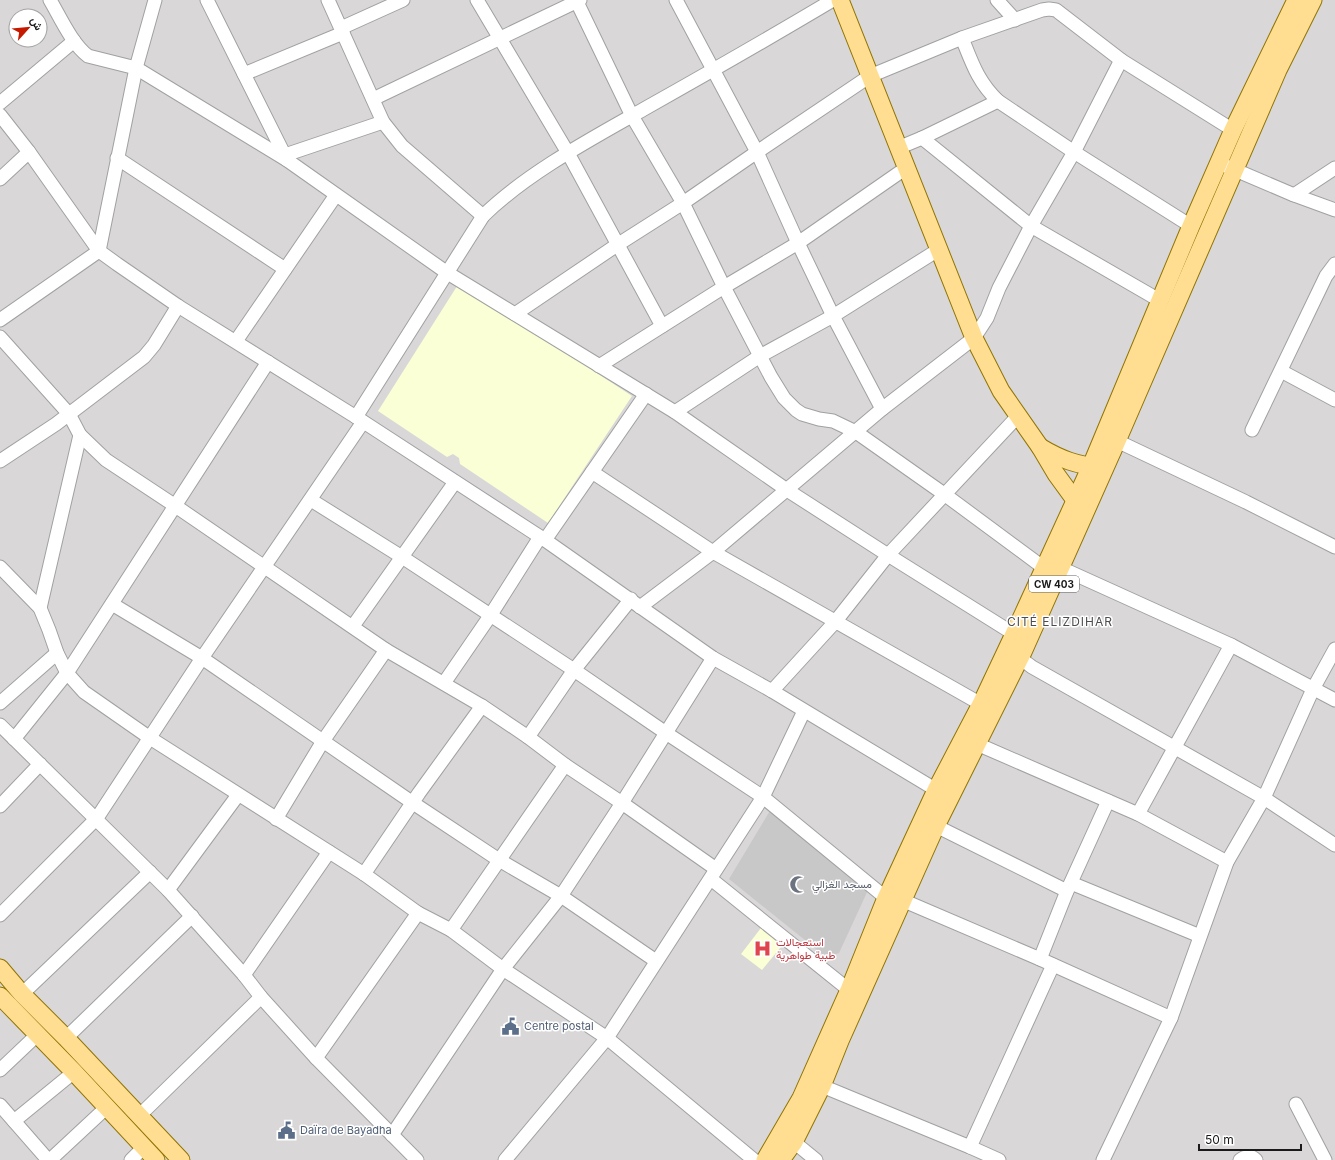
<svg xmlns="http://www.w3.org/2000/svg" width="1335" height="1160" viewBox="0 0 1335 1160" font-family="Inter,Vazirmatn,sans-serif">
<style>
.residential{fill:#d9d7d7;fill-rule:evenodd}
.education{fill:#faffd6}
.religious{fill:#c8c8c8}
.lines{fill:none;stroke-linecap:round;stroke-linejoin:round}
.minor-casing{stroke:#a1a1a1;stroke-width:15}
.major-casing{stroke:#917400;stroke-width:19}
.minor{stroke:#fff;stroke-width:13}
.major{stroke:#ffde92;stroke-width:17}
.labels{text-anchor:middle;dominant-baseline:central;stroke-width:3;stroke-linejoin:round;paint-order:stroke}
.shield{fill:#fff;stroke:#5f5f5f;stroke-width:1}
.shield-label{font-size:10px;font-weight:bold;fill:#1a1a1a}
.worship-label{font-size:11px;fill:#5b616d;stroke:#fff;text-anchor:start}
.health-label{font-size:11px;fill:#be3a42;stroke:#fff;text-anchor:start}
.service-label{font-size:11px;fill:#4e5e75;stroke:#fff;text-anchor:start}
.neighbourhood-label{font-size:12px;letter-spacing:1px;fill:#4d4d4d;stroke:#fff}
</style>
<rect width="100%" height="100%" fill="#edeadf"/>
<path class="residential" d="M0,0H1335V1160H0ZM16,16H40V40H16Z"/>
<g class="education">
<polygon points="459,283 632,396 548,523 460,464 459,458 453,454 447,457 378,411"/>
<polygon points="764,924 785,942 762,970 741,954"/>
</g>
<polygon class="religious" points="771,809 869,888 839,953 826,957 729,879"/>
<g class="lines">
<defs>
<g id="minor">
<path d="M50,0C60,17 72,44 88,56L136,68L287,160L446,272L675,412L787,490L888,555L1014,634"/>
<polyline points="207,0 287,160"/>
<polyline points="328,0 383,122 402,146 483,216"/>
<polyline points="477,0 568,153 662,326"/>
<polyline points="576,0 632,116 683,203 724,287 771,377 784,398 796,410 802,414 819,419 833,421 856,432 944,494 1044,568"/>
<polyline points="676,0 757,152 798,243 833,316 882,409"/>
<polyline points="997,0 1015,20"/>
<polyline points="341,28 403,0"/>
<path d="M962,38C972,63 978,82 998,101L1074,152L1191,226"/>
<polyline points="244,74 343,33"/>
<polyline points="373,99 580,0"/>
<polyline points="0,103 74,41"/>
<polyline points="0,115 29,152 99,251 117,264 178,306 356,417 545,540 713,658 772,691 943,794"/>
<polyline points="922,138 1031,226 1159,300"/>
<polyline points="898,148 922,138 998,101"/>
<polyline points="285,155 383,122"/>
<polyline points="117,158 285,269"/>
<polyline points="1226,166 1294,195 1335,210"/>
<polyline points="0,179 29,152"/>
<polyline points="1294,195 1335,168"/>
<polyline points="515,314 617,245 683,203 757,152 870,76 962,38 1042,10 1049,9 1056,10 1121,60 1233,130"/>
<polyline points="0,320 99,251 136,68 155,0"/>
<polyline points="0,337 69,414 80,435 106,460 174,505 386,650 482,706 528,737 565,765 622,803 716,869"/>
<polyline points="236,341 336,195"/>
<polyline points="599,366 724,287 798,243 906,168"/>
<polyline points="1281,371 1335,400"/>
<polyline points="675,412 760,356 833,316 938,250"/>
<path d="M356,417L483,216C527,173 591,139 644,109C708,73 771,37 833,0"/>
<polyline points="1252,430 1326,276 1335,264"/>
<polyline points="1117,441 1246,502 1335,547"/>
<polyline points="0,461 56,424 144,357 154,345 178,306"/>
<polyline points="592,472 713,552 981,704"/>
<polyline points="311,500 402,557 574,670 666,733 763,797 886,898"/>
<polyline points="545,540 646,394"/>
<polyline points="0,567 40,608 49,630 57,653 67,673 84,692 150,738 364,874 418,913 451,930 503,969 607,1038 754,1160"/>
<polyline points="1061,568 1231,645 1335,700"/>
<polyline points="112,604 202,658 413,803 499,860 561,896 656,961"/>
<polyline points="640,607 713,552 882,409 974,338 987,318 999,288 1031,226 1074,152 1121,60"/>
<polyline points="40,608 80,435"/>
<polyline points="353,626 455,482"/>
<polyline points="1020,658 1032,667 1264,798 1335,845"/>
<polyline points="444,683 490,616 540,537"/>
<polyline points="772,691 835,622 888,555 1018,416"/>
<polyline points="0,703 57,653"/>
<polyline points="0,725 168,890 244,975 261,997 316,1058 417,1160"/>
<polyline points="528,737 574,670 631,599"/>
<polyline points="14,739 67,673 268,362"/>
<polyline points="977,744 1138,814 1227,862"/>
<polyline points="0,806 40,764"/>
<polyline points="1138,814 1231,645"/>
<polyline points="276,819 323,741 386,650"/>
<polyline points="936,826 1067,891"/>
<polyline points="364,874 419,793 482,706"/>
<polyline points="711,879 849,990"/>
<polyline points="1071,883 1200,936"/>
<polyline points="168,890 238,795"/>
<polyline points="902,900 1040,959 1171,1018"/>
<polyline points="0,915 97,818 202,658 363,422"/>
<polyline points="451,930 565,765"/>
<polyline points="1040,959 1067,891 1108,801"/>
<polyline points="244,975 329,852"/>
<polyline points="22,994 150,872"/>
<polyline points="66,1038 192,916"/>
<polyline points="316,1058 418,913"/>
<polyline points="0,1070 37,1035"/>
<polyline points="822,1086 970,1147 999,1160"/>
<polyline points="1296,1104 1325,1160"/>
<polyline points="0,1105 48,1160"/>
<polyline points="139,1116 261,997"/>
<polyline points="14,1121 74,1072"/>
<polyline points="392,1135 503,969 561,896 622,803 713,658"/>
<polyline points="794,1142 816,1160"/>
<polyline points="970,1147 1053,965"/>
<polyline points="50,1160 107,1107"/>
<polyline points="131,1160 144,1147"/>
<polyline points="505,1160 607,1038 763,797 804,711"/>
<polyline points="1103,1160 1171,1018 1227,862 1264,798 1313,689 1335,649"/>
<path d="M1240,1160C1245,1156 1251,1155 1256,1160"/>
</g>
<g id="major">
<polyline points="840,0 974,338 1001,391 1040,447 1056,474 1080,507"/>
<path d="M1040,447C1060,459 1078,466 1101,467"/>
<polyline points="0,968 22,994 66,1038 181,1160"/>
<polyline points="0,996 74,1072 156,1160"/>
<polyline points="765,1160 801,1098 849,990 886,898 936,790 981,704 1014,634 1091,466 1191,226 1233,130 1296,0"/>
<polyline points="781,1160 794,1142 822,1086 840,1041 936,826 1023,652 1117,441 1278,70 1313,0"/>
</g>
</defs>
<use href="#minor" class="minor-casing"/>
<use href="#major" class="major-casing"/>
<use href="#minor" class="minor"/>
<use href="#major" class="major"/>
</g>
<defs>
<symbol id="mosque-bare" viewBox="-9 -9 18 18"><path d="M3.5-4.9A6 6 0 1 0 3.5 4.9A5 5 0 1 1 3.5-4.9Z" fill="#6b7280" stroke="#fff" stroke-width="2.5" paint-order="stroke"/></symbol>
<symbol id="hospital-bare" viewBox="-9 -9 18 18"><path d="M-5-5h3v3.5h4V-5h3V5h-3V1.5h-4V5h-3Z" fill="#e0444e" stroke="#fff" stroke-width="2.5" paint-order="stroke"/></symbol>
<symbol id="civic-bare" viewBox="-9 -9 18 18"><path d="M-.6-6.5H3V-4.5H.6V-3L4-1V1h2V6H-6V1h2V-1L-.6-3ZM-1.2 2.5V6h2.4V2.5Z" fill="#5c6f8a" stroke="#fff" stroke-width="2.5" paint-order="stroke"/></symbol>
</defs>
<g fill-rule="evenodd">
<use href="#mosque-bare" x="786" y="872" width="25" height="25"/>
<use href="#hospital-bare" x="750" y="936" width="25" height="25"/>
<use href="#civic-bare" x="498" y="1014" width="25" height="25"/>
<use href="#civic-bare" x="274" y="1118" width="25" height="25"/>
</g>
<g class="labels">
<rect class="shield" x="1029" y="576" width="50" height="16" rx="3"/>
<g class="shield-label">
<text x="1054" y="584">CW 403</text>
</g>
<g class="worship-label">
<text x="812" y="884">مسجد الغزالي</text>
</g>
<g class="health-label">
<text x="776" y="942">استعجالات<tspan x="776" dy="13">طبية طواهرية</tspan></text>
</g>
<g class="service-label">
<text x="524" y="1026">Centre postal</text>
<text x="300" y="1130">Daïra de Bayadha</text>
</g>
<g class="neighbourhood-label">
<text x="1060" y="621">CITÉ ELIZDIHAR</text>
</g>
</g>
<g transform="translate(28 28) rotate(63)"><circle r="19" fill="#ffffff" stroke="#a3a3a3"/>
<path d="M0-3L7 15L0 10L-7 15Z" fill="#c51900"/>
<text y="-6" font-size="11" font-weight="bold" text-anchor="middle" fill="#1a1a1a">ش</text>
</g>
<path d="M1199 1144v6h102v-6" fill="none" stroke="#1a1a1a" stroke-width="2"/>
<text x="1205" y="1144" font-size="12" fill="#1a1a1a" stroke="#ffffff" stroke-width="3" paint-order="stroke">50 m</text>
</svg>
